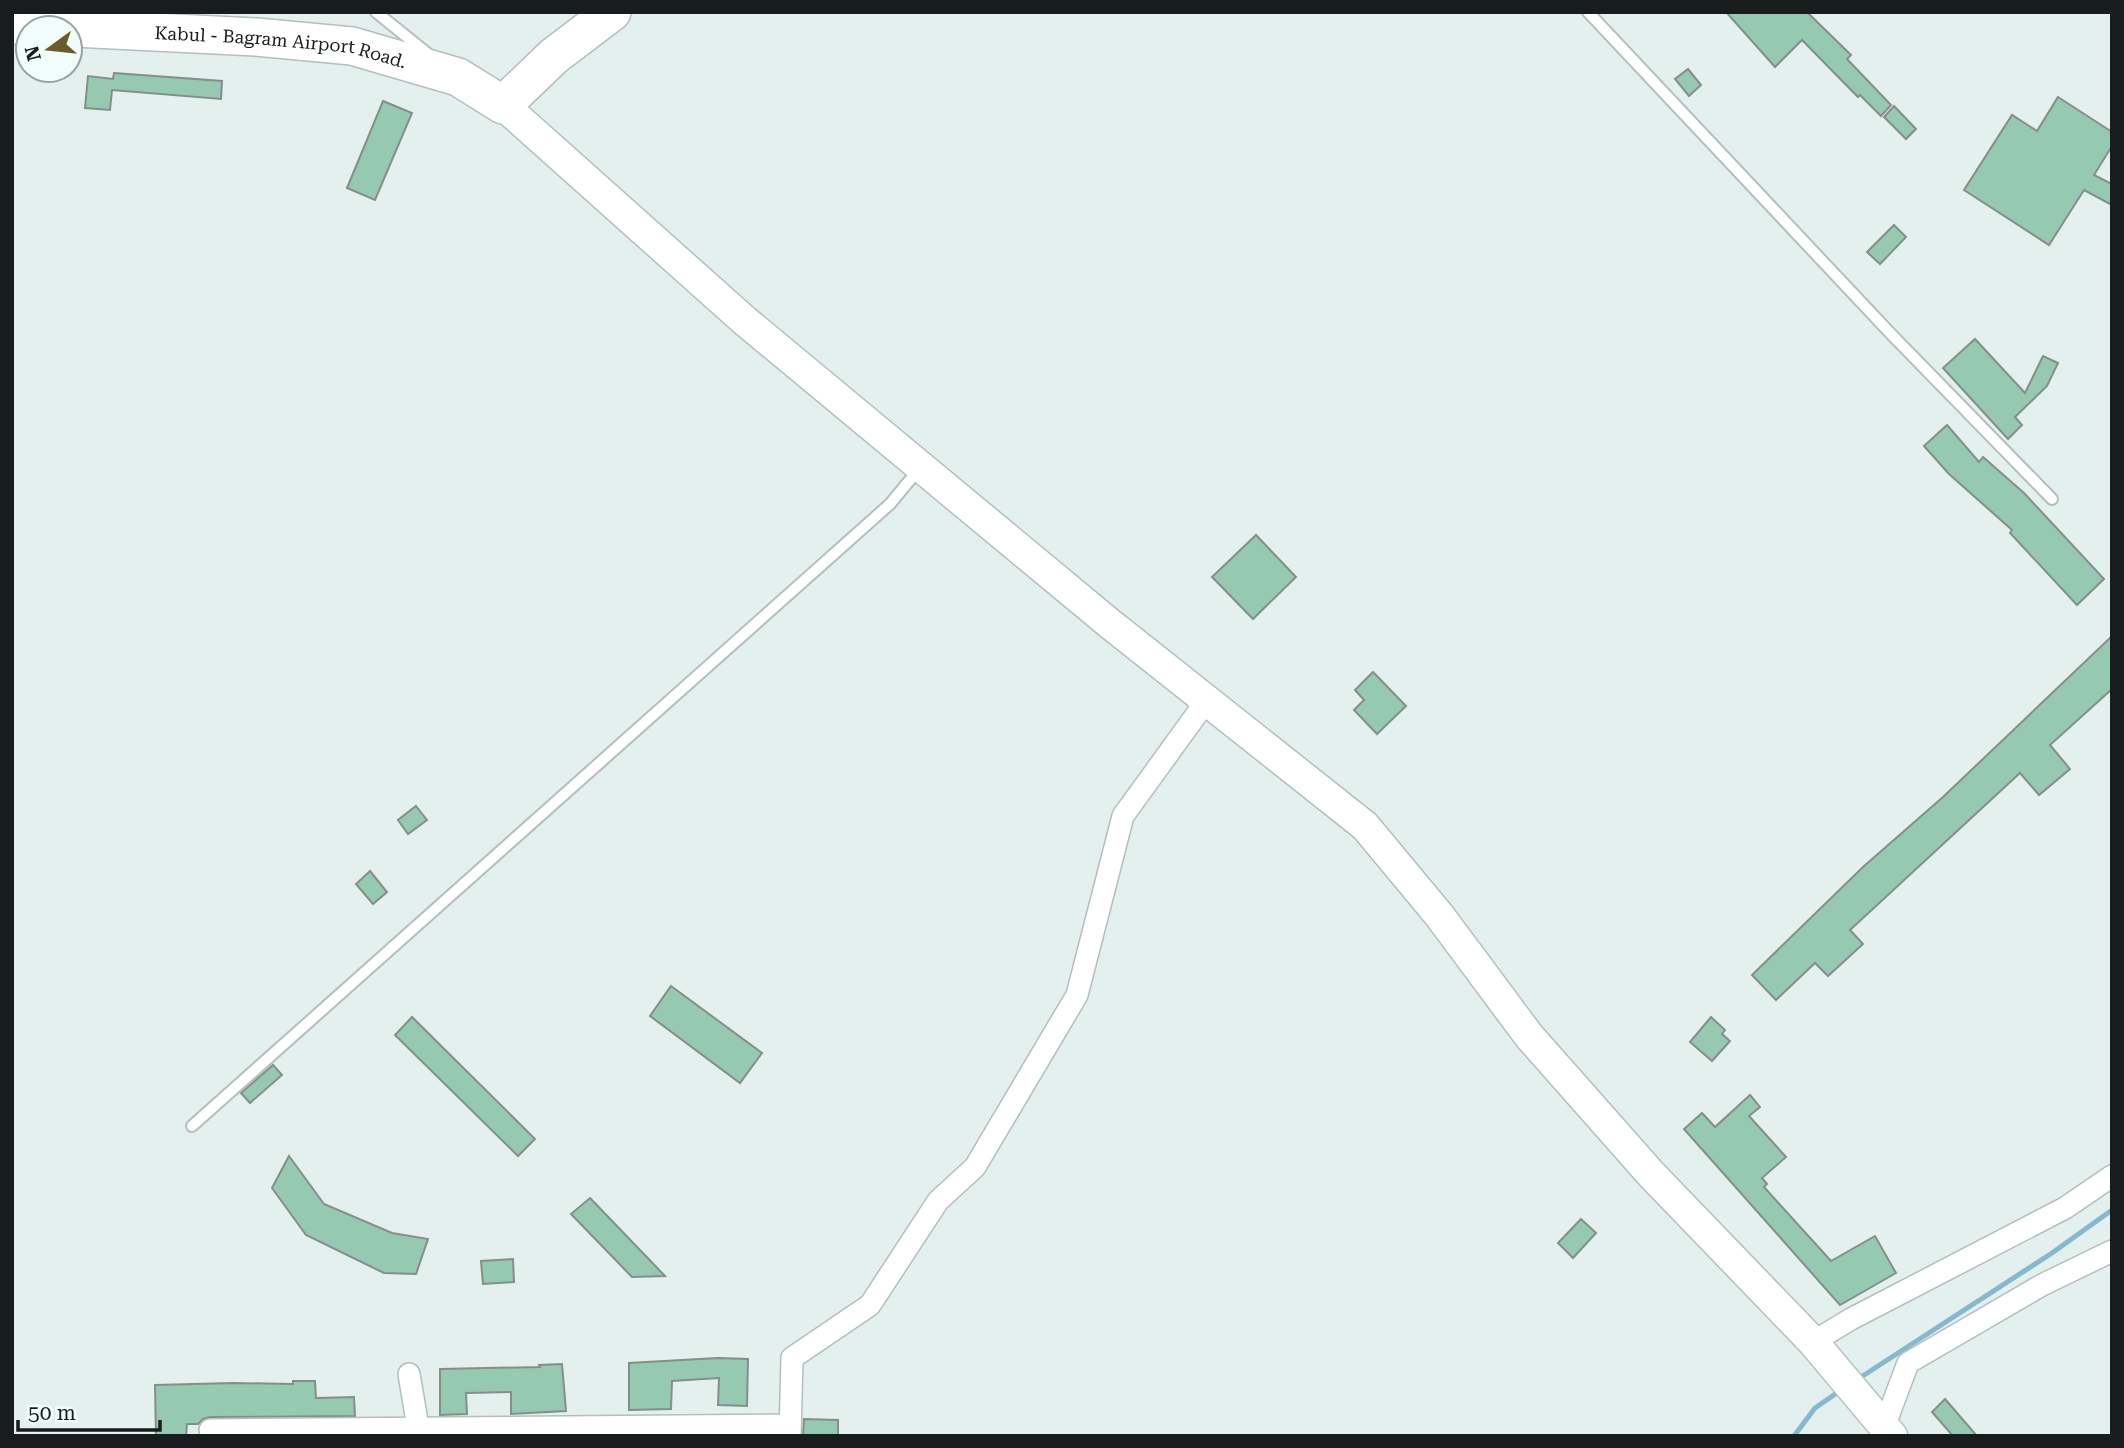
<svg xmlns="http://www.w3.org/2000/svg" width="2124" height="1448" viewBox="0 0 2124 1448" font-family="'Roboto Serif',serif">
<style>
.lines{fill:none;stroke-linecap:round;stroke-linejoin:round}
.stream{stroke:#85b9cf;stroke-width:5}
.building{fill:#95c9b2;stroke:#858f8a;stroke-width:2}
.lane-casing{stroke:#b2bfbd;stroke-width:14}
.street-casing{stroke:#b2bfbd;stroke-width:24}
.secondary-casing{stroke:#b2bfbd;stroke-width:33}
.highway-casing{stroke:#b2bfbd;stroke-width:40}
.lane{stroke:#fff;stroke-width:10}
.street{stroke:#fff;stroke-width:21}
.secondary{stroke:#fff;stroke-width:30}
.highway{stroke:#fff;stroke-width:37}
.labels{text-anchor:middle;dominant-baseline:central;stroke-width:7;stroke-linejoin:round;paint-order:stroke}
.street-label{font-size:18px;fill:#181c1c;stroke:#f0fdfb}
</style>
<rect width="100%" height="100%" fill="#e3f0ee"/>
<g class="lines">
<g class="stream">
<polyline points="1858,1379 2052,1253 2112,1210"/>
<polyline points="1794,1436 1815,1408 1841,1390"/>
</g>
</g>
<g class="building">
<polygon points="1726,12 1807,12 1851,55 1847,59 1891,105 1881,116 1860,95 1858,97 1802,40 1775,67"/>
<polygon points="1688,69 1701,85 1689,96 1675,79"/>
<polygon points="114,73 222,81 221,99 112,90 110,110 85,108 88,76 113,79"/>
<polygon points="2058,97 2112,132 2112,146 2094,175 2112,184 2112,205 2084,190 2049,245 1964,190 2012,115 2037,131"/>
<polygon points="383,101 412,113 375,200 347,188"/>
<polygon points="1894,106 1916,129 1906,139 1884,117"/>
<polygon points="1894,225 1906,237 1880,264 1867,252"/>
<polygon points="1975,339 2025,393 2043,356 2058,363 2047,386 2015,417 2022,425 2008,439 1943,368"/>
<polygon points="1947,425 1979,462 1983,457 2024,493 2104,579 2077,605 2010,533 2012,530 1949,474 1924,446"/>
<polygon points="1256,535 1296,577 1253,619 1212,577"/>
<polygon points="2112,636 2112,689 2050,745 2070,769 2039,795 2020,773 1850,930 1863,944 1828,976 1815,963 1776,1000 1752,975 1863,867 1943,797"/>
<polygon points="1373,672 1406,706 1377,734 1354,710 1364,700 1355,690"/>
<polygon points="416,806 427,820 408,834 398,820"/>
<polygon points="370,871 387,892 373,904 356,884"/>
<polygon points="671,986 762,1053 740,1083 650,1016"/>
<polygon points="412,1017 535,1139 518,1156 395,1035"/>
<polygon points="1711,1017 1725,1030 1722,1034 1730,1041 1712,1061 1690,1042"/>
<polygon points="273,1065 282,1075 250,1103 241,1093"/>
<polygon points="1750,1095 1760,1107 1749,1116 1786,1157 1762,1178 1767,1184 1764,1187 1831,1261 1875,1236 1896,1273 1840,1305 1684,1129 1702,1113 1715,1127"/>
<polygon points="289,1156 324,1204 392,1233 428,1239 416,1274 384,1273 306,1235 272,1188"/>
<polygon points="590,1198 665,1276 632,1277 571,1214"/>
<polygon points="1581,1219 1596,1233 1573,1258 1558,1243"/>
<polygon points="513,1259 514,1282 483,1284 481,1261"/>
<polygon points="718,1358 748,1359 747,1406 718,1405 719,1378 672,1381 671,1409 629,1410 629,1363"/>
<polygon points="562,1364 566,1411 511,1414 511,1392 466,1393 467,1414 440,1415 440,1369 540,1367 539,1365"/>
<polygon points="293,1381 315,1381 316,1398 354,1397 355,1416 210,1417 203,1419 198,1424 187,1424 186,1436 156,1436 155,1385 233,1383 293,1384"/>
<polygon points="1945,1399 1977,1436 1953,1436 1932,1412"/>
<polygon points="804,1419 838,1420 838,1436 803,1436"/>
</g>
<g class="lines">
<defs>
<g id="lane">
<polyline points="376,12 428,54"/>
<polyline points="1588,12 1891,334 2052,499"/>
<polyline points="192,1126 890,504 919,469"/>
</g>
<g id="street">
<polyline points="1813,1342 1851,1319 2065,1208 2112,1176"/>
<polyline points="409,1374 418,1427 417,1436"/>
<polyline points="1884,1427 1908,1363 2042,1285 2112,1251"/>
<polyline points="210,1430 790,1425"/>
<polyline points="790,1436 792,1358 870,1305 938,1201 975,1167 1077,995 1123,816 1207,700"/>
</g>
<polyline id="secondary" points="503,105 745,321 1109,623 1365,826 1439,915 1529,1036 1651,1174 1813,1342 1892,1436"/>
<g id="highway">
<path id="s1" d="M12,25L256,37L352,46L458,77L503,105L554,56L612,12"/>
</g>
</defs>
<use href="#lane" class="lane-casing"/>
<use href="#street" class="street-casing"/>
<use href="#secondary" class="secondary-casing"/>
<use href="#highway" class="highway-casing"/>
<use href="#lane" class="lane"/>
<use href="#street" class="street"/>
<use href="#secondary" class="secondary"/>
<use href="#highway" class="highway"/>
</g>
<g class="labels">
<g class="street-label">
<text stroke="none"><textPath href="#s1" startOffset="270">Kabul - Bagram Airport Road.</textPath></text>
</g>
</g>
<rect width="2124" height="1448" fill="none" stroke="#181c1c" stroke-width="28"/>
<g transform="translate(49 49) rotate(255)"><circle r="33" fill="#f0fdfb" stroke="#9aa3a2" stroke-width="2"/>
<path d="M0-5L12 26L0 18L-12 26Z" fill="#6e5928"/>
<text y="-10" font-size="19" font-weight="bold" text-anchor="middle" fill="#181c1c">N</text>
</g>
<path d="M18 1420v10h142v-10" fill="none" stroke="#181c1c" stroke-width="3.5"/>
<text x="28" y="1420" font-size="21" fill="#181c1c" stroke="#f0fdfb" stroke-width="5" paint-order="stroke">50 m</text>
</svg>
